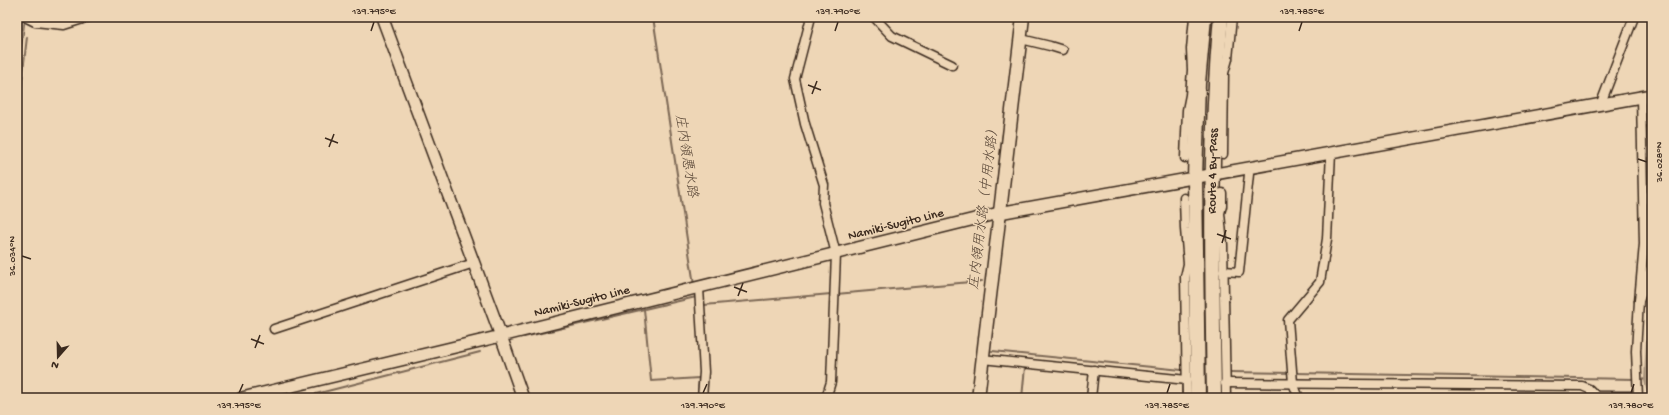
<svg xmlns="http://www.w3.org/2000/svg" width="1669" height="415" viewBox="0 0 1669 415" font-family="'Gochi Hand','Klee One',sans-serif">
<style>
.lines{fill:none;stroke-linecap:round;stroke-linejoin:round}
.stream{stroke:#7c6855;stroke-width:2}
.river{stroke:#a7927a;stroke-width:12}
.street-casing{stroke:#3b2a1e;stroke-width:11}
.secondary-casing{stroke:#3b2a1e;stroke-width:14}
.primary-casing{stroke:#3b2a1e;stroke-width:15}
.highway-casing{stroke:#3b2a1e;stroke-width:17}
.street{stroke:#eed6b6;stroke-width:8}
.secondary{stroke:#eed6b6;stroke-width:11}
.primary{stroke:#eed6b6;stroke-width:12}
.highway{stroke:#eed6b6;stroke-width:14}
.ticks{fill:none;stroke:#3b2a1e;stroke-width:1.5}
.labels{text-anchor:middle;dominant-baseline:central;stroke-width:3;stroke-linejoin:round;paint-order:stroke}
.street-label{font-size:13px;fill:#3b2a1e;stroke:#eed6b6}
.water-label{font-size:14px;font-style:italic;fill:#564435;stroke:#eed6b6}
.neatline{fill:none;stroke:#3b2a1e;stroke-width:1.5}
.ticks-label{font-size:10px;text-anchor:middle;fill:#3b2a1e}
</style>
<rect width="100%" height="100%" fill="#eed6b6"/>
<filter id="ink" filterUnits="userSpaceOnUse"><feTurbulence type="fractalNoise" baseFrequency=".025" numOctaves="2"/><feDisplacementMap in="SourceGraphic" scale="8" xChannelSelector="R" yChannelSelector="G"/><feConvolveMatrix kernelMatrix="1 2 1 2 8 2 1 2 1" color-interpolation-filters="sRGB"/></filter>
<g filter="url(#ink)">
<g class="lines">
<g class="stream">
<polyline points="653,17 694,285"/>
<polyline points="17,82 24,24"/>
<polyline points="17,122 27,37"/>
<polyline points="997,184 1003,133"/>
<polyline points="836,294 982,281"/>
<polyline points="704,305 831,294"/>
<polyline points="644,309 651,381 699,378 698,394"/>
<polyline points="524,337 696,297"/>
<polyline points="992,351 1182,370"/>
<polyline points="1044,369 1089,374"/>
<polyline points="1229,372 1291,373"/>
<polyline points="1295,373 1635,379"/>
<polyline points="1639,379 1650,380"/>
<polyline points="1182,383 1182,398"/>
<polyline points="300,398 480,352"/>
<polyline points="1022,398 1025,367 1027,368"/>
</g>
<polyline class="river" points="1652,337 1650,380 1652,389"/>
<defs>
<g id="street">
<polyline points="25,17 35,22 64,25 89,17"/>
<polyline points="811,17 795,79 805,124 824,185 823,203 836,254 831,382 826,398"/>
<polyline points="874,17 892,36 952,65"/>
<polyline points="1021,39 1050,46 1063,50"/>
<polyline points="1601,103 1634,17"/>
<polyline points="1223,154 1224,73 1228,59 1232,17"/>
<polyline points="1185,158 1187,110 1190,95 1192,70 1191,49 1194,17"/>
<polyline points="1222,193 1222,206 1220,213 1223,245 1226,398"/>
<polyline points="1184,198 1185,229 1188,264 1185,277 1187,398"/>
<polyline points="1223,271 1239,272 1249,174 1248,168"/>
<polyline points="699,288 704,372 702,398"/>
<polyline points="1639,301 1644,244 1641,97"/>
<polyline points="274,329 474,263"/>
<polyline points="982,359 1187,380"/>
<polyline points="1225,383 1582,386 1589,389 1596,396 1638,396"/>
<polyline points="1091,398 1094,370"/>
<polyline points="1299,398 1293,383 1288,320 1320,282 1327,239 1331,152"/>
<polyline points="1638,398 1636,351 1639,301 1652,264"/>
</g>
<g id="secondary">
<polyline points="382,17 501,336 999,213 1652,95"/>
<polyline points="242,398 501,336 523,398"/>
</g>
<polyline id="primary" points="978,398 1023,17"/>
<g id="highway">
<polyline points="1198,398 1195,178 1198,83 1204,17"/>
<path id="s1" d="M1214,398C1212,271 1209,144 1221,17"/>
</g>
</defs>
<use href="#street" class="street-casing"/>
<use href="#secondary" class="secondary-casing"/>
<use href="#primary" class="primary-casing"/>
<use href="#highway" class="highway-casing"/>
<use href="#street" class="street"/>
<use href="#secondary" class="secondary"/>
<use href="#primary" class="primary"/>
<use href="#highway" class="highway"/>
</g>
</g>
<path class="ticks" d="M371,31L374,22M835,31L838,22M1299,31L1302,22M808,85L821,90M812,94L817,81M325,138L338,143M329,147L334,134M1638,159L1647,162M1217,234L1231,239M1222,243L1226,230M22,256L31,259M734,287L747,292M738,296L743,283M251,339L264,344M255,348L260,335M239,393L243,384M703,393L707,384M1167,393L1170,384M1631,393L1634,384"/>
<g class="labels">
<g class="street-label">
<text stroke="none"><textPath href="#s1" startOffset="227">Route 4 By-Pass</textPath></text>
<text transform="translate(896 225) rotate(-14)">Namiki-Sugito Line</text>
<text transform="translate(582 302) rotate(-14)">Namiki-Sugito Line</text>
</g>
<g class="water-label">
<text transform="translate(685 156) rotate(81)">庄内領悪水路</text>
<text transform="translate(985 206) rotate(-83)">庄内領用水路（中用水路）</text>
</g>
</g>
<rect width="1669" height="415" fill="none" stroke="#eed6b6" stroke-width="44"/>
<g transform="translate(58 357) rotate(200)" stroke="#eed6b6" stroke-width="3" paint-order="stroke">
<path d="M0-3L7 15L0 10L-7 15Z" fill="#3b2a1e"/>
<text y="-6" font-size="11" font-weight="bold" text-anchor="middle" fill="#3b2a1e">N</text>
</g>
<rect x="22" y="22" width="1625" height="371" class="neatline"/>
<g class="ticks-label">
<text x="374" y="14">139.795°E</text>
<text x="838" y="14">139.790°E</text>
<text x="1302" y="14">139.785°E</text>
<text transform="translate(1658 162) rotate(-90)" y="4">36.028°N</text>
<text transform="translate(11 256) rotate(-90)" y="4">36.034°N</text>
<text x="239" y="408">139.795°E</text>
<text x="703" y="408">139.790°E</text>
<text x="1167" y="408">139.785°E</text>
<text x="1631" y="408">139.780°E</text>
</g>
</svg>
